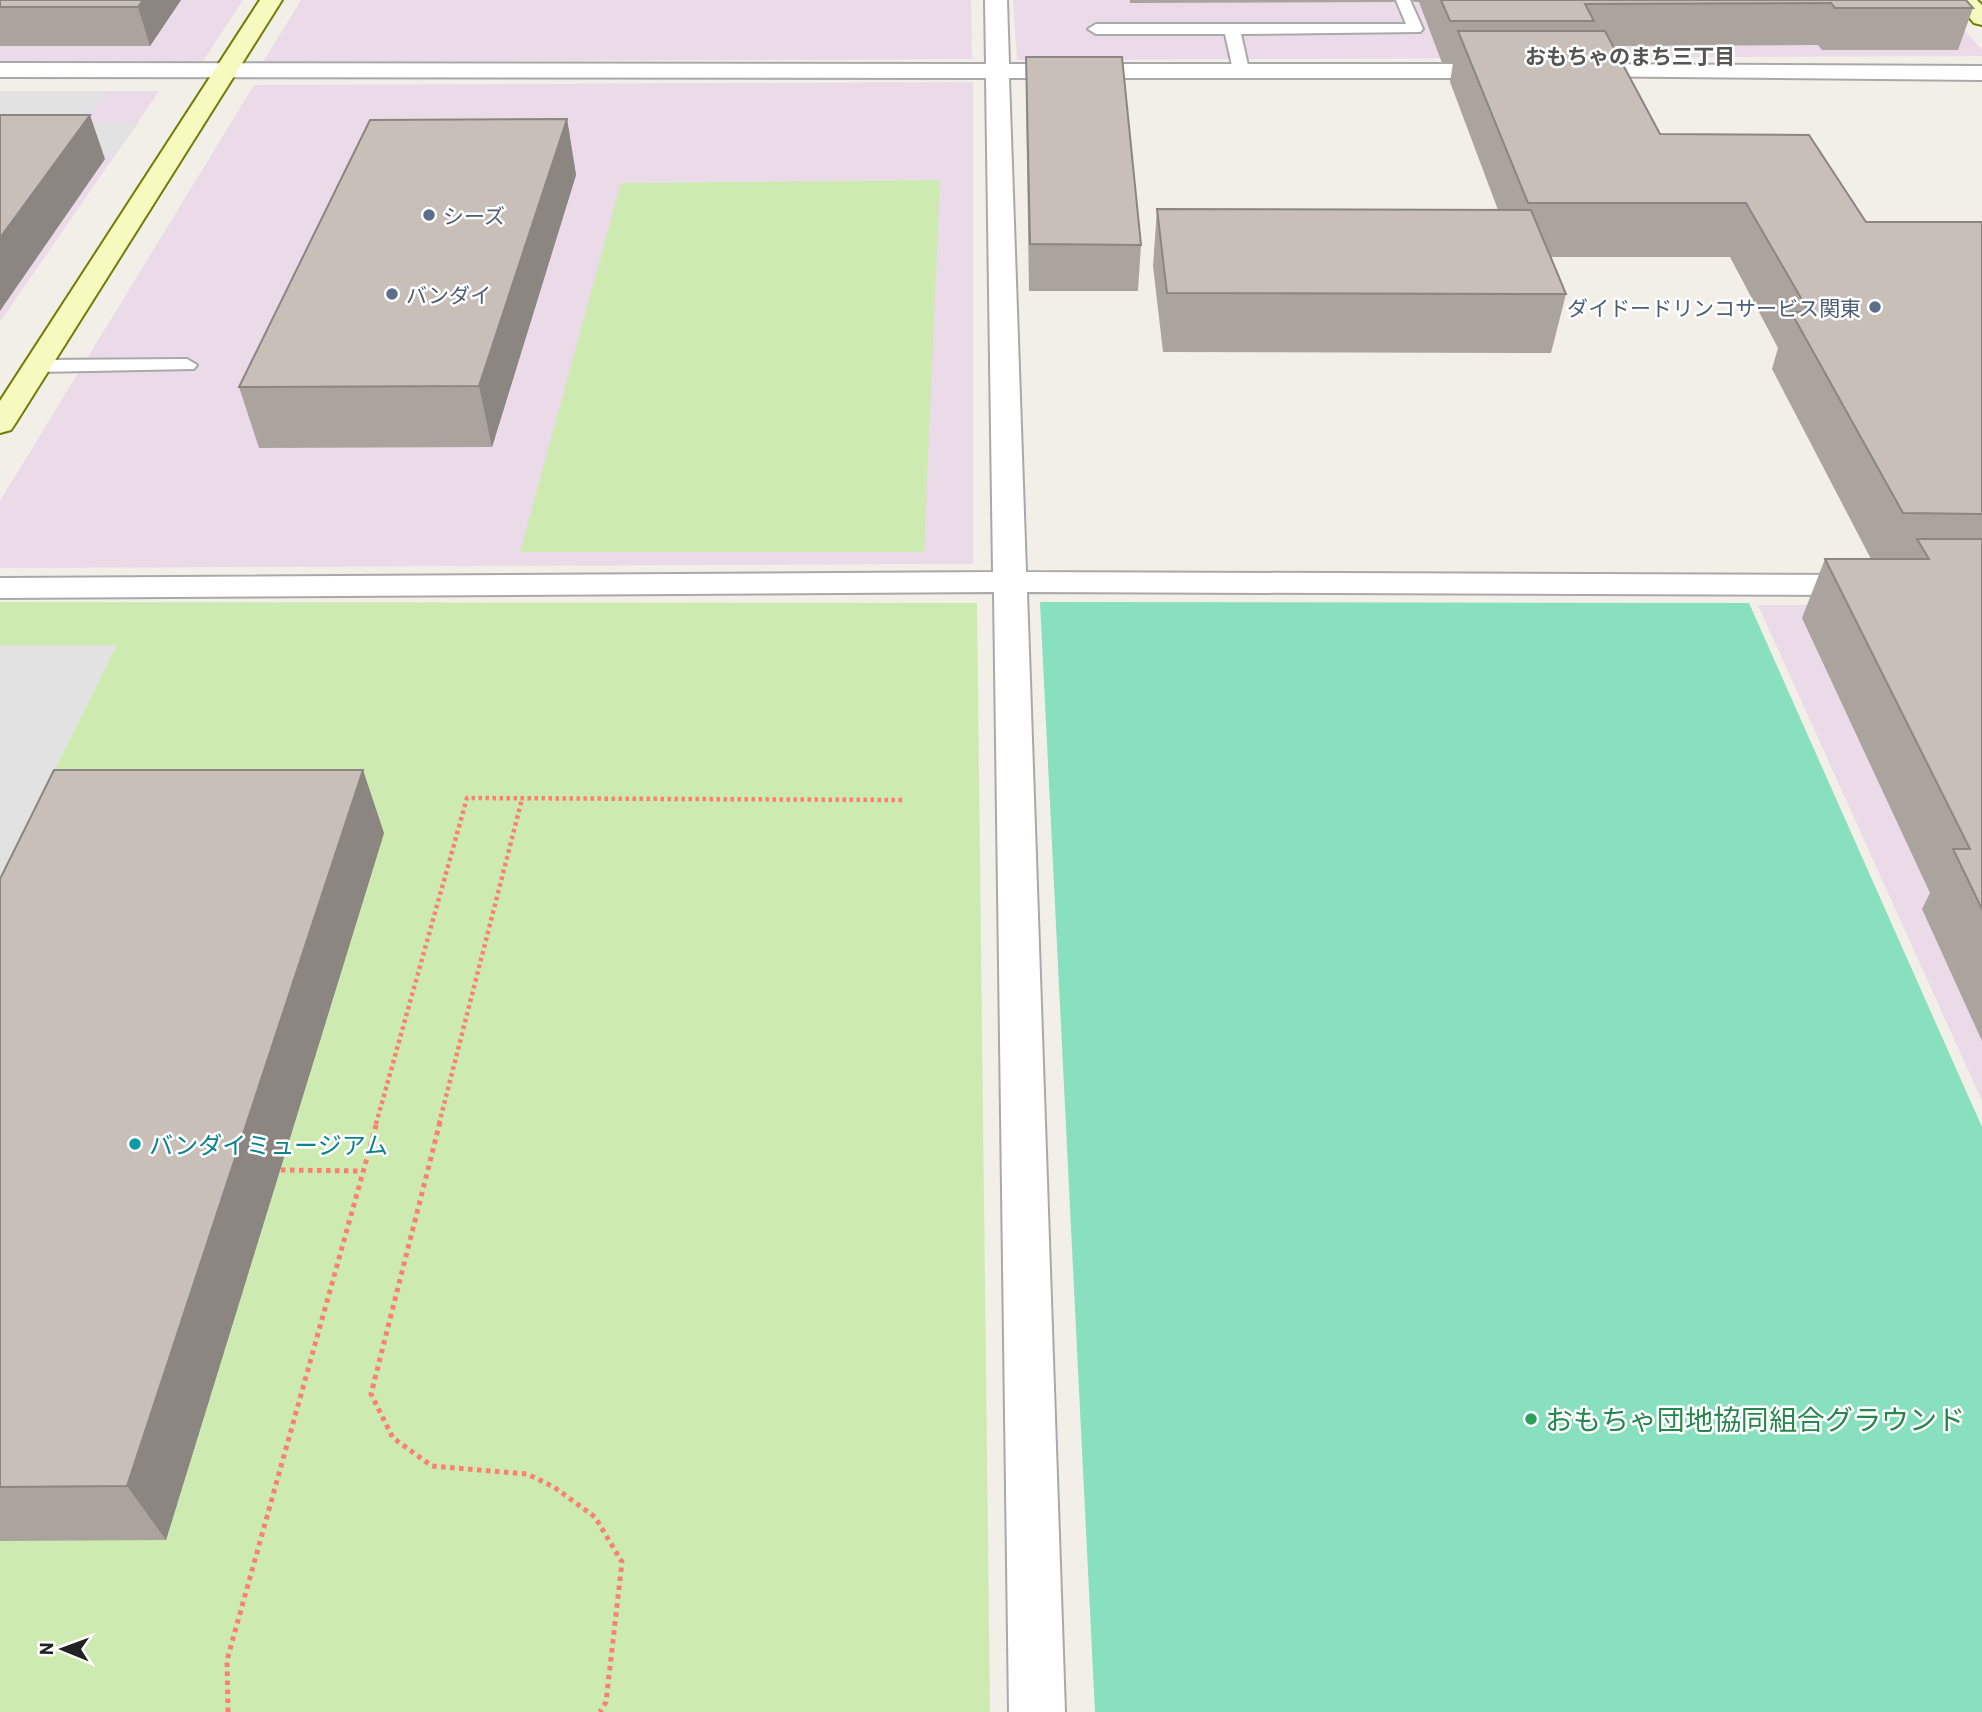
<svg xmlns="http://www.w3.org/2000/svg" width="1982" height="1712" viewBox="0 0 1982 1712" font-family="Barlow,'Noto Sans JP',sans-serif">
<style>
.industrial{fill:#ebdbe8}
.grass{fill:#cdebb0}
.pitch{fill:#88e0be}
.parking{fill:#e2e2e2}
.lines{fill:none;stroke-linecap:round;stroke-linejoin:round}
.lane-casing{stroke:#a9a9a9;stroke-width:4}
.street-casing{stroke:#a9a9a9;stroke-width:4}
.secondary-casing{stroke:#707d05;stroke-width:4}
.path-far1{stroke:#fa8072;stroke-width:4.5;stroke-dasharray:3.5 3.5;stroke-linecap:butt}
.path{stroke:#fa8072;stroke-width:5;stroke-dasharray:4.5 4.5;stroke-linecap:butt}
.lane{fill:#fff;fill-rule:evenodd}
.street{fill:#fff;fill-rule:evenodd}
.secondary{fill:#f7fabf;fill-rule:evenodd}
.wall{fill:#aba49e}
.shaded-wall{fill:#8b8681}
.building{fill:#c7bfb8;stroke:#8b8681;stroke-width:2}
.service-dot{fill:#5c6f8a;stroke:#fff;stroke-width:2.5}
.culture-dot{fill:#0f9aa8;stroke:#fff;stroke-width:2.5}
.leisure-dot{fill:#2e9e5b;stroke:#fff;stroke-width:2.5}
.labels{text-anchor:middle;dominant-baseline:central;stroke-width:5;stroke-linejoin:round;paint-order:stroke}
.far-neighbourhood-label{font-size:21px;font-weight:bold;fill:#555;stroke:#fff}
.far-service-label{font-size:21px;fill:#4e5e75;stroke:#fff;text-anchor:start}
.culture-label{font-size:24px;fill:#0d838f;stroke:#fff;text-anchor:start}
.near-leisure-label{font-size:28px;fill:#27864d;stroke:#fff;text-anchor:start}
</style>
<rect width="100%" height="100%" fill="#f2efe9"/>
<g class="industrial">
<polygon points="0,0 243,0 203,61 0,61"/>
<polygon points="301,0 971,0 972,59 263,62"/>
<polygon points="1013,0 1938,0 1982,50 1982,56 1017,60"/>
<polygon points="973,82 973,564 0,568 0,501 254,85"/>
<polygon points="0,91 159,91 0,322"/>
<polygon points="1758,605 1982,605 1982,1101"/>
</g>
<g class="grass">
<polygon points="940,180 924,552 520,552 621,183"/>
<polygon points="0,602 977,603 990,1712 0,1712"/>
</g>
<polygon class="pitch" points="1040,602 1749,603 1982,1127 1982,1712 1095,1712"/>
<g class="parking">
<polygon points="0,91 107,91 84,123 138,123 116,154 0,154"/>
<polygon points="0,645 117,645 0,880"/>
</g>
<g class="lines">
<defs>
<g id="lane">
<polygon points="1396,0 1410,0 1423,29 1420,32 1241,34 1249,70 1241,75 1233,70 1225,34 1096,34 1088,29 1096,24 1406,24"/>
<polygon points="187,359 197,365 194,369 38,372 28,366 38,360"/>
</g>
<g id="street">
<polygon points="985,0 1007,0 1009,64 1503,64 1511,66 1515,71 1511,76 1503,78 1009,78 1026,572 1867,575 1879,578 1884,585 1879,592 1867,595 1027,592 1065,1712 1009,1712 994,592 0,598 0,578 993,572 986,78 0,77 0,63 986,64"/>
<polygon points="1574,64 1982,66 1982,80 1566,76 1562,71 1566,66"/>
</g>
<g id="secondary">
<polygon points="260,0 282,0 15,424 11,430 0,433 0,401"/>
<polygon points="1954,0 1977,0 1982,5 1982,25 1974,23"/>
</g>
</defs>
<use href="#lane" class="lane-casing"/>
<use href="#street" class="street-casing"/>
<use href="#secondary" class="secondary-casing"/>
<g class="path-far1">
<polyline points="376,1124 467,798 904,800"/>
<polyline points="439,1124 522,799"/>
</g>
<g class="path">
<polyline points="440,1122 371,1394 393,1438 432,1466 527,1474 554,1487 595,1517 622,1562 606,1702 600,1712"/>
<polyline points="281,1170 362,1171"/>
<polyline points="228,1712 227,1660 377,1122"/>
</g>
<use href="#lane" class="lane"/>
<use href="#street" class="street"/>
<use href="#secondary" class="secondary"/>
</g>
<g class="wall">
<polygon points="0,0 181,0 150,46 0,46"/>
<polygon points="1130,0 1395,0 1394,2 1130,3"/>
<polygon points="1412,0 1966,0 1973,8 1958,50 1822,50 1818,45 1613,46 1660,134 1866,222 1982,222 1982,1041 1922,909 1930,893 1802,618 1825,559 1871,559 1772,369 1778,348 1730,257 1551,257 1566,294 1551,353 1163,352 1153,266 1157,209 1498,210 1450,82 1453,63 1442,63 1419,2 1414,2"/>
<polygon points="1026,57 1141,245 1138,291 1029,291 1026,100"/>
<polygon points="567,119 576,175 492,447 259,448 239,387"/>
<polygon points="384,833 166,1540 0,1541 0,879"/>
</g>
<g class="shaded-wall">
<polygon points="143,0 181,0 150,46 138,7"/>
<polygon points="90,115 105,159 0,311 0,238"/>
<polygon points="567,119 576,175 492,447 479,386"/>
<polygon points="363,770 384,833 166,1540 127,1486"/>
</g>
<g class="building">
<polygon points="0,0 143,0 138,7 0,7"/>
<polygon points="1441,0 1966,0 1973,8 1835,8 1831,3 1585,4 1594,21 1450,21"/>
<polygon points="1458,31 1605,31 1660,134 1809,135 1866,222 1982,222 1982,514 1903,513 1791,312 1809,312 1746,203 1528,203"/>
<polygon points="1026,57 1122,57 1141,245 1030,244"/>
<polygon points="0,115 90,115 0,238"/>
<polygon points="567,119 479,386 239,387 370,120"/>
<polygon points="1157,209 1531,210 1566,294 1167,293"/>
<polygon points="1917,539 1982,539 1982,909 1953,849 1970,849 1825,559 1929,559"/>
<polygon points="54,770 363,770 127,1486 0,1487 0,879"/>
</g>
<g class="service-dot">
<circle cx="429" cy="215" r="7"/>
<circle cx="392" cy="294" r="7"/>
<circle cx="1875" cy="307" r="7"/>
</g>
<circle class="culture-dot" cx="135" cy="1144" r="7"/>
<circle class="leisure-dot" cx="1531" cy="1419" r="7"/>
<g class="labels">
<g class="far-neighbourhood-label">
<text x="1630" y="55">おもちゃのまち三丁目</text>
</g>
<g class="far-service-label">
<text x="443" y="215">シーズ</text>
<text x="406" y="294">バンダイ</text>
<text x="1861" y="307" text-anchor="end">ダイドードリンコサービス関東</text>
</g>
<g class="culture-label">
<text x="149" y="1144">バンダイミュージアム</text>
</g>
<g class="near-leisure-label">
<text x="1545" y="1419">おもちゃ団地協同組合グラウンド</text>
</g>
</g>
<g transform="translate(63 1649) rotate(271)" stroke="#ffffff" stroke-width="5" paint-order="stroke">
<path d="M0-5L12 26L0 18L-12 26Z" fill="#222222"/>
<text y="-10" font-size="19" font-weight="bold" text-anchor="middle" fill="#222222">N</text>
</g>
</svg>
